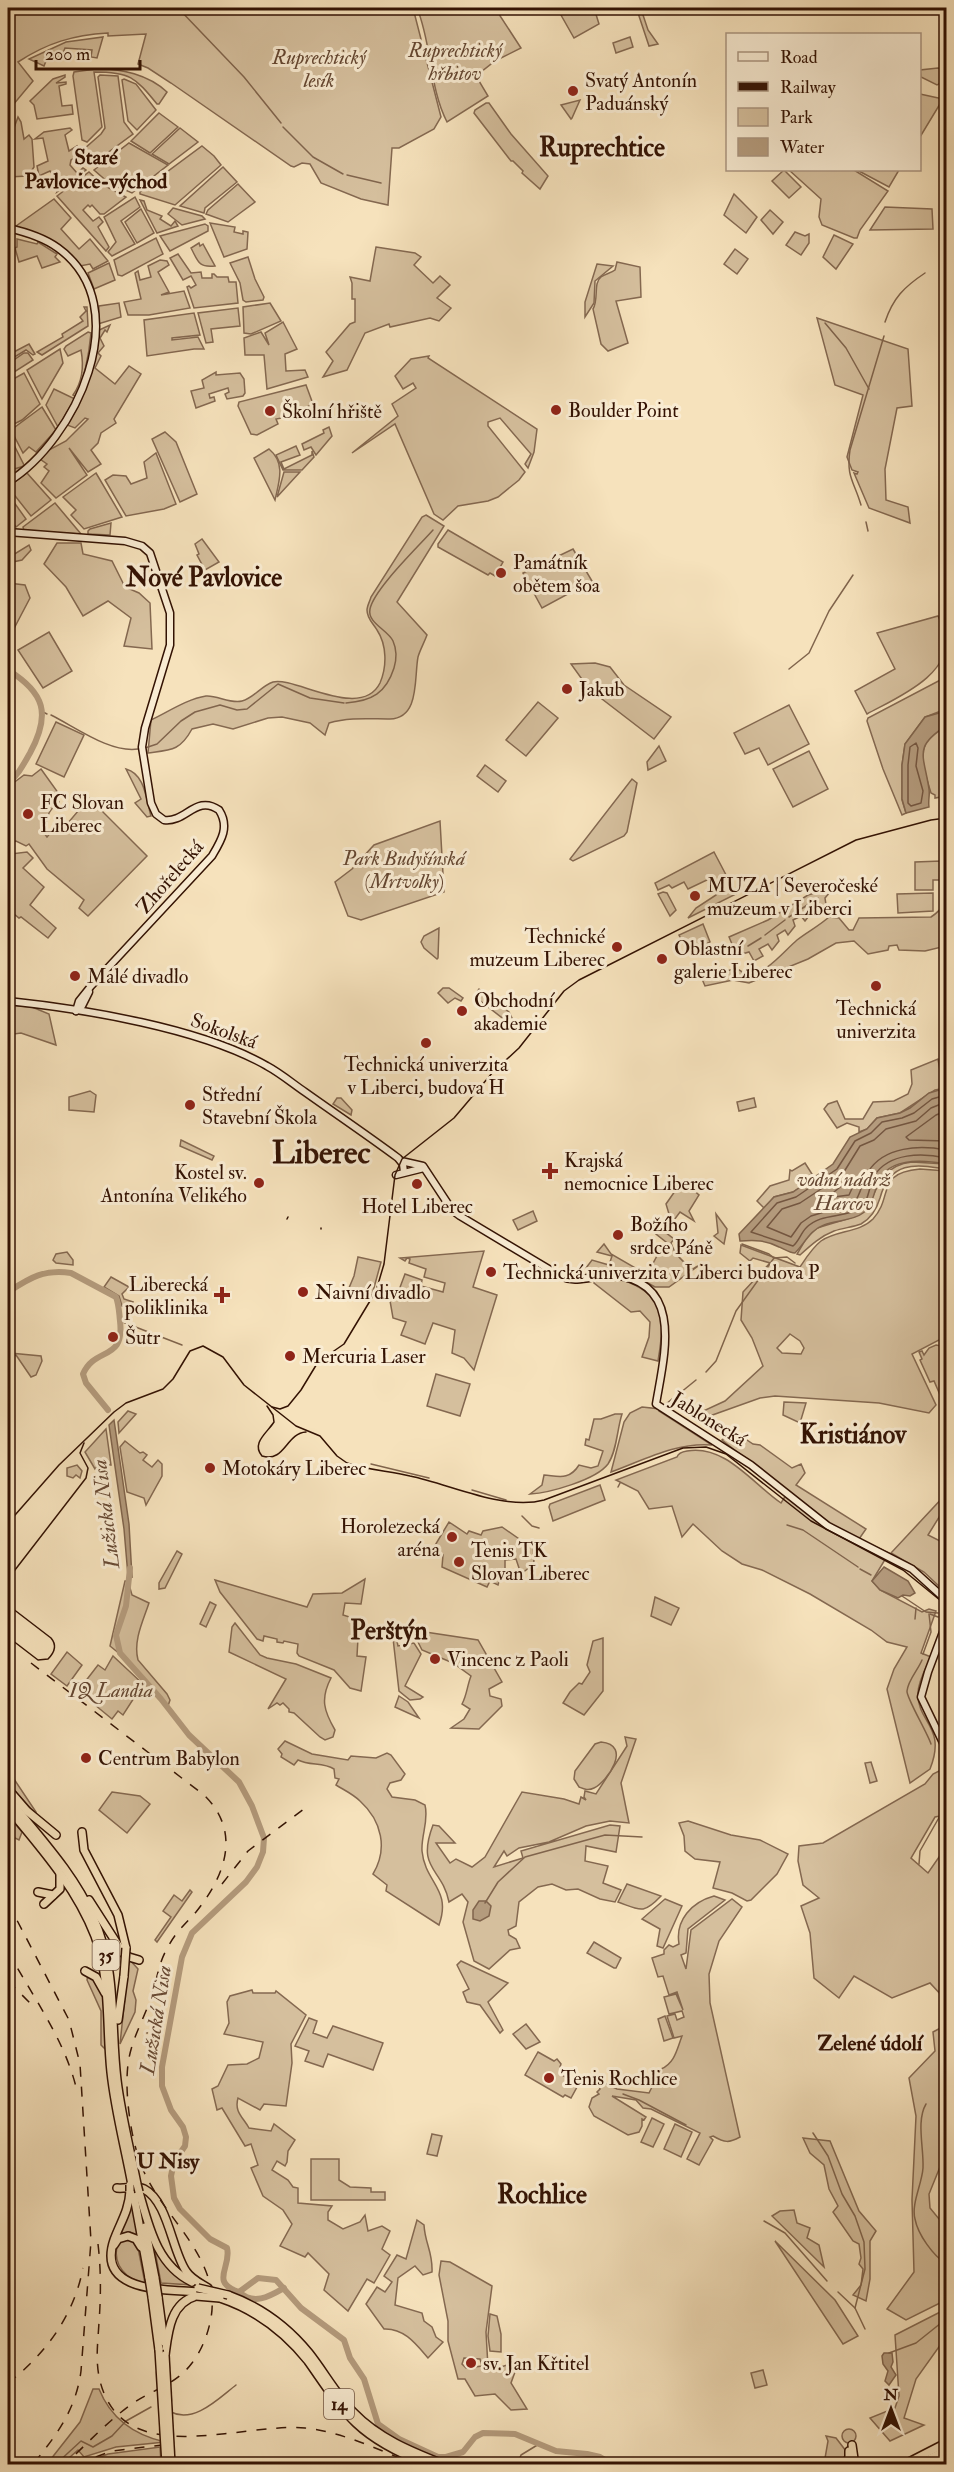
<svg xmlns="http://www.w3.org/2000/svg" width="954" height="2472" viewBox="0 0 954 2472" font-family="'IM FELL Double Pica',serif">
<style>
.green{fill:#d5bf9d;stroke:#846850;stroke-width:1.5;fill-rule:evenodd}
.water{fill:#b49b7d;stroke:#80644c;stroke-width:1.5}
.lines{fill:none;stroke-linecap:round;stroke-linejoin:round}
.shore{stroke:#745640;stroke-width:1.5}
.stream{stroke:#80644c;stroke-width:1.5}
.river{stroke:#b49b7d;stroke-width:6}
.secondary-casing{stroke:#331203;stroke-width:9}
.trunk-casing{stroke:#331203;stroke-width:10}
.secondary{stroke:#f9ecd3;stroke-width:6}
.trunk{stroke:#f6e2bc;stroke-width:7}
.tram{stroke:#331203;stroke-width:1.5}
.rail{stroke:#331203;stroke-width:1.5;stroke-dasharray:10 10;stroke-linecap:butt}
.trunk-bridge-casing{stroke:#331203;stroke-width:10;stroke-linecap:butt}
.trunk-bridge{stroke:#f6e2bc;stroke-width:7}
.poi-dot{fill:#8f2418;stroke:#f9ecd3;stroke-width:2}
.labels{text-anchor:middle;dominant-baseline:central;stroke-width:6;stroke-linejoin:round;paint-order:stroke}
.shield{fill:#f9ecd3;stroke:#6e5341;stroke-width:1.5}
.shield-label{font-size:18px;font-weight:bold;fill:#331203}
.park-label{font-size:20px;font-style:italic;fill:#644631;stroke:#f9ecd3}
.poi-label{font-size:20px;fill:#331203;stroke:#f9ecd3;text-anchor:start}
.street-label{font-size:20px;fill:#331203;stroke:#f9ecd3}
.neighbourhood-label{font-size:21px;font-weight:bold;fill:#331203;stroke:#f9ecd3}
.water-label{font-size:21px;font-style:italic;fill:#674934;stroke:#f9ecd3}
.district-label{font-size:26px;font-weight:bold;fill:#331203;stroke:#f9ecd3}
.town-label{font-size:32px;font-weight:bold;fill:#331203;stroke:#f9ecd3}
</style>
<rect width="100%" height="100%" fill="#f6e2bc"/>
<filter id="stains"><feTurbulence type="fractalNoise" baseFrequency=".00333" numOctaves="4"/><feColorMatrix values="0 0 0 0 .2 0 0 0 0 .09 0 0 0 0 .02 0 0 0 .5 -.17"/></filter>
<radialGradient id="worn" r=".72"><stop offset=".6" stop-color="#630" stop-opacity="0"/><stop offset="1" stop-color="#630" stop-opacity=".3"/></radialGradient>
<g class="green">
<path d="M8,8H413L441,117L434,129L399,148H392L388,205L361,199L321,183L310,164L302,163L294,167L291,166L171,83L148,68L138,64L146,34L108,36V33C73,35 47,43 18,62L33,81L8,111Z"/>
<path d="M417,8H495L521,48L495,61L476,76L488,96L447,122C429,87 432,44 417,8Z"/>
<polygon points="557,8 594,8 599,24 574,38"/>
<polygon points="641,9 648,30 658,44 649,46 637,10"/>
<polygon points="103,37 97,58 91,57 92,50 65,48 61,58 48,56 44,66 29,59 66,42"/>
<polygon points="630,37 633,47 616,53 613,43"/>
<polygon points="938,68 942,69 946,79 937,85 921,77 920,70"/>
<path d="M96,69C121,68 149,75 167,92L159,104H157C135,77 130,72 94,72L102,127L87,142L82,140L73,76L74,72Z"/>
<polygon points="65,75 65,77 56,83 66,82 66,84 59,86 62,106 72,105 73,114 37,119 34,105 30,101 53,79"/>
<polygon points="100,75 118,76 124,122 133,134 91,165 86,157 84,149 101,134 105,128 98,77"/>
<polygon points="124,79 136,84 156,110 137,130 128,121 122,80"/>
<polygon points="920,94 943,99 920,137"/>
<polygon points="580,100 572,118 571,119 561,105"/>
<polygon points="486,103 489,103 511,134 548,176 540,189 522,173 523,171 513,161 511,161 474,113 475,110"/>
<polygon points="159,113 178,127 150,153 131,141"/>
<polygon points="18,117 21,122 24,139 29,135 32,139 34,167 28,176 8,177 8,144"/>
<polygon points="70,128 72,130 65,135 69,151 77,146 79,155 71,160 70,165 77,173 83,168 86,170 57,192 60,185 50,171 39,176 37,166 48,161 43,138 35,139 44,132"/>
<polygon points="180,128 198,142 169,164 152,154"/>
<polygon points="129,143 168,165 132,193 109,183 94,170"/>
<polygon points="202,146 214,156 221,165 175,205 140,194 140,192"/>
<polygon points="223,167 237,182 205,208 204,213 180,206"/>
<polygon points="784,170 801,187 789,198 772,181"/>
<polygon points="789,170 854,170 888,191 860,230 857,238 854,238 822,225 819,217 821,199"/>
<polygon points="857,170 899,170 889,187"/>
<polygon points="89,172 103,185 126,197 104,214 100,214 92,205 90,207 88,205 83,210 93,221 99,217 103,222 98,227 109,247 106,251 57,196"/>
<polygon points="238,184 255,202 228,222 206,214 208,210"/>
<polygon points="734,194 757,217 746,233 724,215"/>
<polygon points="135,197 140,207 121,221 135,244 112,256 108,252 116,242 104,217"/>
<path d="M54,199L71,218L61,229L79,249L90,239L108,261L93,269L90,264L80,266C57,239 46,239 16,226Z"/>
<polygon points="140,200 144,201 147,210 162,216 160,219 171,226 175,221 178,226 157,233"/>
<polygon points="885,207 932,209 933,229 870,230"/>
<polygon points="173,208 202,216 205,219 182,225 168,214"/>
<polygon points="141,209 154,233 137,243 125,222"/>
<polygon points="770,210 783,222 773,234 761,220"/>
<polygon points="210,223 235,227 234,232 243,234 243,231 248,232 247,249 224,257"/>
<polygon points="205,224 208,226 208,231 170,251 160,236"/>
<polygon points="795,232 805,236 809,234 809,243 801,255 786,245"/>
<polygon points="834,235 853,244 836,269 823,257"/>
<polygon points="156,238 163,254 122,276 118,275 114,260"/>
<polygon points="17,239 37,244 38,242 57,254 55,257 60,262 42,268 37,256 19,262 15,248 17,247"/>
<path d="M199,243L200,246L203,244L215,266C198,268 198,261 191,248Z"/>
<polygon points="376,247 415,253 421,257 414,265 433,283 440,276 450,285 437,298 451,308 439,321 430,318 390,327 389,324 365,333 347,370 323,377 333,361 326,352 350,324 355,322 355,299 352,299 352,283 350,277 370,281"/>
<polygon points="735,249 748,259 737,274 724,264"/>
<polygon points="178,254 191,273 201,272 202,278 212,278 212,274 214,274 217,277 228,277 229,282 236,282 238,303 194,308 187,287 189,286 191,288 196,285 191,276 183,280 170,258"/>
<polygon points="248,257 255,279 264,297 263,300 246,302 243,300 240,283 230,263"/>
<polygon points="160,260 167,261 169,265 158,272 169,292 161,295 184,291 190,308 149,315 128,315 124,302 141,299 135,273 138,271 140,280 151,277 148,266"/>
<path d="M617,262L640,267L641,297L616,301L628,343L608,351L601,344L593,309C599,299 593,283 601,277C605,274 611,273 615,270Z"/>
<polygon points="109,263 115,280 94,289 88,273"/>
<polygon points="597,264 613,266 595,281 594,303 585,317 585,302"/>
<polygon points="119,303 121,317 98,324 99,306"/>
<polygon points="270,303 281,321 251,334 244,333 243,307"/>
<polygon points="84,307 87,307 88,326 42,355 37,352 63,337 62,334 83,321 80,317 86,311"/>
<polygon points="238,308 240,326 211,329 213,342 206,343 198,313"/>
<polygon points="194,313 200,335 172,338 172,340 198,337 204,349 194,349 147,356 144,320"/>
<polygon points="817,318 908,349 912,406 897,408 885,469 886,500 908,507 910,523 869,508 854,473 857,474 858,472 852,470 847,457 863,395 835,385"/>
<polygon points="283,322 297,349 285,354 286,371 305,370 308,377 267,389 264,355 245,355 244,338 261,332 269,345 265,333"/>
<path d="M110,325L107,332L105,330L100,338L104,346L98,353L101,356L95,368L115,384L129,366L141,374L114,419L116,423L101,433L98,443L91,450L101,464L88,472L69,448L87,475L56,498L41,483L49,471L44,467L47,464L40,459L47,451L66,441L88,419L85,418L75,428L67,425C86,396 95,366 97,331Z"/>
<path d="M88,332L91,333C89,355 85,376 76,397L73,395C83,381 84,366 81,350L68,356L64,349L66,346Z"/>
<polygon points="29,344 35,354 33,355 26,350 8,361 8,355"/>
<polygon points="60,349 63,363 42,399 27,370"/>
<polygon points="24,353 28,353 33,360 8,376 8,364"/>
<polygon points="429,356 428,358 537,429 534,452 528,468 525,464 531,454 500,418 488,422 488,426 525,472 519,480 498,497 488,501 458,506 443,520 434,514 395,424 352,453 398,416 392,404 416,388 413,383 403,389 395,376 411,359"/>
<polygon points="216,372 216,375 240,373 244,379 245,393 243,396 227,399 225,394 229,392 228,388 209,394 210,398 214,397 215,401 196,408 191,391 204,388 202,380"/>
<polygon points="24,373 40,404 22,420 8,427 8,382"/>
<polygon points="306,385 313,404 287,417 276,419 278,424 257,435 251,434 238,406 239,402"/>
<polygon points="54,389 75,399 58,427 46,405"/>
<polygon points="42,407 56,430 36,452 29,447 23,453 11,430"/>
<polygon points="329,427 332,436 316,455 311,447 304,450 302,444 324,433 323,430"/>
<polygon points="165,432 176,442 197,494 180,502 152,439"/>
<polygon points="8,433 24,465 21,470 8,478"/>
<polygon points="296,446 300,455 281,462 284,469 312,455 312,451 314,457 302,470 283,470 276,455"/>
<path d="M269,449C286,463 279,482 275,500L254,458Z"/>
<polygon points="156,453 176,504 164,509 126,516 105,480 113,475 126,476 131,484 147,478 144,462"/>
<polygon points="284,472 300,472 277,497"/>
<polygon points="27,473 51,500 31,516 8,487"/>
<polygon points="96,473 122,517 84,529 71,515 76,510 63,497"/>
<polygon points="8,494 26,519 16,527 8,516"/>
<polygon points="55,503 81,534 24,531 23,527"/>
<path d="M426,515L444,526L397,602L427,635C424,643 420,650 418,657C414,678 420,718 390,719C369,719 349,717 329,723L325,735L310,723L282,717L268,718L233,729L213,724L192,729C180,751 171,750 148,753L151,720C168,712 187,699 206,696C217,695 230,704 242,701C254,698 261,686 273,682C294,676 361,721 380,683C387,667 387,645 377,630C373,623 367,619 367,610C367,606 370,601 371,597L422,517Z"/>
<polygon points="111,523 110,535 88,534 88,531 90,529"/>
<polygon points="448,530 503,562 495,576 490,573 488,575 438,547 438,544"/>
<polygon points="202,539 219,562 205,570 197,555 199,554 195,544"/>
<polygon points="57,543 81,543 83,554 112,561 125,587 139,593 150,603 152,649 124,646 131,618 108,601 83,616 66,587 44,564"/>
<polygon points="29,545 31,550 22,560 8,563 8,558"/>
<polygon points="573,549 592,581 542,608 523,573"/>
<polygon points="8,583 25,585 30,598 8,640"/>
<path d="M938,616C940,621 945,628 946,632C954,675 896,698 867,714L855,691L895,669L877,633Z"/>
<polygon points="49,632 72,671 43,688 18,650"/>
<polygon points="595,663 610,667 624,685 671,717 654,739 589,689 571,664"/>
<polygon points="946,677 946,709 925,717 905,744 902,765 902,800 906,813 902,815 883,769 867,721 868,718"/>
<polygon points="538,702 558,718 526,756 506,740"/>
<polygon points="789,705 809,744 768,765 759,748 745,754 734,733"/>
<polygon points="56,722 84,735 64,777 36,764"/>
<path d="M946,726V796L935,798V795L931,793C925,773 915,748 934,733C937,731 943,729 946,726Z"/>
<polygon points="659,746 666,761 648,770 647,762"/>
<polygon points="809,751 828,789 793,807 773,769"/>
<polygon points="485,765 506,781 498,792 477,776"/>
<path d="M41,769L59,794L55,797L59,802C49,810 45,817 47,831L44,833L47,837L51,832L68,823L89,798L147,856L88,916L79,908L84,900L47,869L29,844L26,846L16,841L8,844V787L24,775L32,776Z"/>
<path d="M126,769C145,774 146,799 151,816L147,817L135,803L141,799Z"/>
<polygon points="632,779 637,783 627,832 624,836 573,861 570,859"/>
<polygon points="440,821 444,892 361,920 348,916 335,882 352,869 374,845"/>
<polygon points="8,851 11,854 27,852 33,858 23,868 44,887 30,905 56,928 48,938 21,917 19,918 8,909"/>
<polygon points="714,852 736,894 688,918 696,908 716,895 716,888 711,878 688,889 684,882 672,888 669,885 658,890 655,883"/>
<polygon points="941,861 941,880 933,880 933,890 915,890 915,862"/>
<path d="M946,878V946L925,951L899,950L897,945L889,946L888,950L868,954L854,941L836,943L808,959L749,983L733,980L705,986L702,979L736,968L741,971L744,976C765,976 783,952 797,940C807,932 819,926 829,917L839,918L849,930H853L859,918L931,917C951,904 941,895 946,878Z"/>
<polygon points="829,889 830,892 825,898 826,905 822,908 818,902 810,907 812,912 805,921 801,916 793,920 795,926 788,935 785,930 777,935 779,941 772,950 768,944 759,949 763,956 754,961 749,952 742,954 740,948 735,951 729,937 768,920 808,895"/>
<polygon points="663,892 667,893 676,910 670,916 658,894"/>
<polygon points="933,893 933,911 898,913 897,894"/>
<polygon points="703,924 710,942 688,953 679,935"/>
<polygon points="439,928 438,958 437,959 424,948 421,942 424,936"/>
<polygon points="443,988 449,988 463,998 461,1001 455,998 448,1003 438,993"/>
<polygon points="479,989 509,1012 513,1020 523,1027 519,1031 474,996"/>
<polygon points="8,1005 32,1007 49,1014 56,1045 21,1033 14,1034 12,1019 8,1014"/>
<polygon points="938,1059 941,1076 946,1076 946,1088 935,1090 900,1113 877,1118 867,1129 859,1132 859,1127 847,1123 837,1128 824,1109 828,1104 837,1101 845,1119 863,1119 873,1102 894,1101 908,1094 912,1084 911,1070"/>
<polygon points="90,1091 96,1095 94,1112 69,1110 69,1097"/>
<polygon points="337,1098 341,1098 352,1110 351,1115 333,1104"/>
<polygon points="754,1098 756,1107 739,1111 737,1102"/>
<polygon points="181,1140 214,1156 212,1160 180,1146"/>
<path d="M912,1162L946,1164V1169C914,1164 890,1161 880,1198C877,1208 872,1218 861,1224C853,1227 843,1228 834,1231C821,1236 811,1245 800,1255L797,1254L810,1232L817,1228L850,1218L867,1210C877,1186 883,1165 912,1162Z"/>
<polygon points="805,1163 812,1174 799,1182 802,1186 793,1192 774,1197 765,1209 757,1201 770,1186 789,1180 790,1170 792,1171"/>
<path d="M920,1169L946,1171V1333L941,1339L912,1354L936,1405L929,1413L879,1403L775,1396L760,1398L704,1418L701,1412L725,1401L763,1366L752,1338L741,1320L743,1292L770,1263L753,1258L750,1261L740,1253L741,1245L800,1267C806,1258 812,1248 821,1241C837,1230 859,1233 873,1219C894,1196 875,1173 920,1169ZM790,1334L800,1341L804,1348L801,1354L782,1353L777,1348Z"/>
<path d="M682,1181L699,1195L689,1211L694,1221L680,1212L665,1232L674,1239L671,1243C675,1255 683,1262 693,1269L701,1264L669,1287H655L630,1273L610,1269L591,1270L586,1268L592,1260L609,1265L612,1256L597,1252L604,1244L611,1254L644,1273L649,1271L658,1254L669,1252L671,1246L656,1234L669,1214L666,1204Z"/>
<polygon points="533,1211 537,1221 518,1230 513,1220"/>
<polygon points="716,1214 727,1229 724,1244 714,1236 718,1233"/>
<polygon points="484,1251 473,1287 497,1295 474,1370 464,1358 452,1353 455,1330 433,1323 425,1344 401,1335 406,1322 393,1318 389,1295 396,1298 405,1274 422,1280 421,1286 443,1292 445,1283 424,1277 426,1269 409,1263 410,1259 407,1258 405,1261 400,1258"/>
<polygon points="67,1252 73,1260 73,1265 56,1263 53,1260 56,1254"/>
<polygon points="358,1257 381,1262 372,1295 361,1292 357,1299 346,1295 354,1276"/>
<polygon points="111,1277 129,1287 122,1294 124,1299 133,1302 131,1305 135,1309 122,1306 119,1296 104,1287"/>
<path d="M612,1277C664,1290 666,1314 658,1361L642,1357L649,1337L650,1322L640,1311L631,1312L594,1283L596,1279Z"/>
<polygon points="936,1345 946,1347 946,1402 944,1404 934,1381 930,1382 920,1360 922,1359 919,1352 922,1351 924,1355 929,1348"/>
<polygon points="10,1353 41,1356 42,1361 36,1375 31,1377 16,1355 8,1359 8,1354"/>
<polygon points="436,1374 470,1384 460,1416 427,1406"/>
<polygon points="784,1402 806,1403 800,1423 783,1415"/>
<path d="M642,1407L660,1409L659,1411L712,1445C676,1442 644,1460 611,1472L624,1422L630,1413Z"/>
<polygon points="128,1411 136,1414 119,1433 118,1422"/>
<path d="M615,1414H622C617,1429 617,1451 608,1464C596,1480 549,1493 530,1494L542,1485L544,1475C558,1476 569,1481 579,1465L591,1468L598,1466L603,1451L585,1445L586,1439L589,1440L594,1419H601Z"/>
<polygon points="106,1429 111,1465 99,1465 95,1469 85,1452"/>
<path d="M735,1432L753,1444L760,1445L792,1468L801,1464L805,1473L796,1485L866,1529L859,1539L889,1553L872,1581L880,1590L922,1612L929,1609L936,1611L921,1653L931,1657C926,1668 918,1681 918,1693C917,1723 947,1726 930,1769L910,1783L887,1689L894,1669L907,1647L887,1642L871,1630L810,1594L762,1570L742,1564L722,1551L693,1524L682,1537L672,1506L649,1509L638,1491L616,1480L677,1457C678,1454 681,1452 687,1451C725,1444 753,1484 781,1503L788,1492L722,1440L728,1434Z"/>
<polygon points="125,1441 140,1453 143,1452 147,1455 143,1460 152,1467 158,1460 162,1464 162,1476 146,1505 144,1498 127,1492 120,1447"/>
<polygon points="77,1465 82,1471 80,1478 76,1475 73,1478 67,1476 67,1468"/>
<polygon points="600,1485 605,1500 553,1521 549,1507 550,1504"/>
<polygon points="946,1494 946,1506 928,1535 946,1544 946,1589 941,1588 924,1572 891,1553"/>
<polygon points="449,1522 467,1534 469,1531 481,1535 483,1531 502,1527 525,1543 533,1541 534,1564 517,1577 519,1568 516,1559 505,1560 505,1574 501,1574 498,1585 490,1581 487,1587 442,1567 443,1555 437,1554 434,1547"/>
<polygon points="177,1551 182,1554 165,1588 159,1589 159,1583"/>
<polygon points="365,1579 361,1604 345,1603 343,1615 359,1620 357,1656 366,1657 361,1691 350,1688 334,1670 299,1656 297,1653 298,1644 284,1641 283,1643 277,1642 277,1639 264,1636 263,1641 257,1639 220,1592 215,1580 307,1607 313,1594 342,1593"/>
<path d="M125,1581H128L132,1595L149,1603C143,1621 133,1641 138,1660L167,1694L170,1700L168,1706L131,1663L110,1646Z"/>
<polygon points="655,1597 679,1608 671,1625 651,1616"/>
<polygon points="210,1602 216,1605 206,1627 200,1624"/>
<path d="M235,1623L260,1655L267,1658L296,1664L331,1678C320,1699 324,1711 335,1730L333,1737L325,1740L320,1737L294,1713L289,1712V1709L283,1703L280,1705L277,1703L268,1709L286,1679L229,1652L232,1627Z"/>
<path d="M412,1630L478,1640L502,1682L489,1689L490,1696L501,1699L502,1706L479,1729L451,1728L464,1719L470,1709L462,1704C467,1695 467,1686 471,1676L453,1663L422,1650Z"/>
<polygon points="396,1637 398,1646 414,1643 421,1654 405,1686 423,1697 420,1699 410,1700 399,1691 393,1638"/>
<polygon points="603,1638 603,1691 584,1715 563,1703 570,1692 579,1683 582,1684 590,1672 587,1665 593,1641"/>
<polygon points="67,1652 82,1665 67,1686 51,1674"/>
<polygon points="113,1656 143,1684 123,1715 118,1711 112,1719 78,1691 98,1665 105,1670"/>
<polygon points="399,1696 408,1702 419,1718 395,1707"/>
<path d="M625,1737L636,1739L621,1783L629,1823L610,1821L586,1826L549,1842L519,1848L507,1856L504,1851L494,1867L523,1858L521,1851L610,1825L620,1826L616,1852L586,1846L585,1861L608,1866L603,1883L621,1890L615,1902L600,1899L578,1889L566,1890L552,1884L538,1887L519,1902L516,1926L508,1930L509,1935L516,1939L520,1948L510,1950L489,1969L474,1961L463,1922L468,1902L462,1894L449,1902C442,1867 416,1870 433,1825L439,1826L455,1843H436L450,1863L456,1859L472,1867L485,1857L522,1792L564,1799L579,1804L581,1797L586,1800L584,1797L585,1791L596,1794L627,1746Z"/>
<path d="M285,1741L312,1754L348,1760L351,1756L376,1758L387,1753L391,1755L405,1774L401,1780L390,1783L387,1789L392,1797L415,1800L425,1805C429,1821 421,1835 422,1851C425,1883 452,1889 439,1925L386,1891L387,1885L373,1874C388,1849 382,1821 360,1801C353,1794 344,1790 336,1785L339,1779L335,1778L334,1769C323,1762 310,1766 298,1760L294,1765L281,1757L282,1754L278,1749Z"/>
<path d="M601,1742C633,1745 607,1782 594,1788C588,1791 584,1789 579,1787L574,1779L575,1771L595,1744Z"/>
<polygon points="871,1762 877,1781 870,1783 865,1763"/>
<polygon points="945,1768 946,1815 935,1817 911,1858 928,1873 946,1847 946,1992 944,1998 930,1983 892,1998 854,1976 839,1998 814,1978 810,1933 801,1906 819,1898 803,1885 798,1861 799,1846 823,1843 925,1784 933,1774"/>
<polygon points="8,1770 36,1812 36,1814 8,1784"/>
<polygon points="112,1792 140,1796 150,1804 127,1833 99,1810"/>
<polygon points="8,1815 22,1832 19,1840 13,1837 8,1828"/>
<polygon points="688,1821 731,1835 760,1840 788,1854 777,1874 751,1900 747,1901 732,1893 713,1888 720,1862 695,1859 685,1851 684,1836 679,1823"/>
<path d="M627,1884L661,1896C643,1915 640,1910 618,1902Z"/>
<polygon points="190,1890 192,1892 157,1942 155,1940 171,1917 163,1911 174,1895 182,1901"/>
<path d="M714,1896L725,1900L688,1929L686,1953L681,1955L686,1969L691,1930L732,1899L742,1907L719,1941L709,1974L710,2003L740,2137C729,2143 725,2143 713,2136L710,2137L713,2140L699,2165L687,2159L700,2133L651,2109L643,2108L636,2100L612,2096L646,2117L644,2120L642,2119V2126L639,2132L628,2135L594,2116L589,2107L592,2098L599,2094L597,2092L600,2089L596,2079L617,2089L649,2093L661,2069C675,2063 677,2049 682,2036L674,2038L667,2016L675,2014L677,2020L684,2017L682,2011L669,2014L664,1997L676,1994L683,2010L677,1992L669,1995L663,1976L658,1977L652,1958L664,1954V1950L669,1945L673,1947L679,1944C675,1920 692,1902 714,1896Z"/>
<polygon points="665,1899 682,1906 663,1948 657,1946 660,1929 642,1919"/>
<polygon points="594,1942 621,1958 616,1968 614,1968 587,1953"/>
<polygon points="129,1959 138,1969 133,1991 136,2000 135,2012 120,2044"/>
<polygon points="461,1961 508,1983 488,2002 503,2030 500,2033 480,2005 467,2002 463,1992 469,1989 457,1965"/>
<path d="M88,1975C111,1990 106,2026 106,2050L101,2045V2011L87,1980Z"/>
<path d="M252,1990L253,1993H275L276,1991L306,2015L291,2044L292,2063L286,2106L264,2104L260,2110L238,2098C234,2112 243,2117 249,2128L271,2131L274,2124L295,2140L288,2151L287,2162L285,2166L277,2161L272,2170L288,2180L293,2187L298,2188V2203L332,2206L328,2212V2220L343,2229L360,2222L365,2215L368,2231L382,2226L390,2231L382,2249L390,2255L374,2283L367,2279L348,2311L324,2290L329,2274L308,2253L305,2257L280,2246L292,2224L283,2210L263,2196L251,2168L258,2165L251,2144L245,2146L222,2108L217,2110L212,2089L218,2086L228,2065L247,2064L259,2058L263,2042L224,2034L229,2023L227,2002L230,1996Z"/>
<polygon points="665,2016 673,2038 664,2041 658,2019"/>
<polygon points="309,2018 317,2021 313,2033 327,2038 333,2026 383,2043 373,2070 328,2054 323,2067 305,2061 309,2051 295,2046"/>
<polygon points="526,2024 540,2042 526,2049 513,2034"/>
<polygon points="946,2025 946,2152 929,2194 930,2208 939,2219 946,2223 946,2300 906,2320 887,2309 914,2272 912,2200 916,2116 909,2078 935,2051 933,2032"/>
<polygon points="538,2052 554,2061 557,2059 561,2064 560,2067 564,2070 562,2075 572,2081 571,2084 577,2087 571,2098 565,2095 563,2097 525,2075"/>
<polygon points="652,2118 664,2124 653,2147 641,2142"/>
<polygon points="675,2124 692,2132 681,2157 664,2149"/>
<polygon points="432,2134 442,2136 437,2156 427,2154"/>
<polygon points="803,2138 830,2141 859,2211 876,2231 870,2241 870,2279 866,2301 853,2295 861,2285 863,2269 859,2264 861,2258 859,2244 853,2241 833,2212 838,2206 829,2189 824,2165 810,2153"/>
<polygon points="311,2159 339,2159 339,2180 350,2187 371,2188 371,2192 385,2192 385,2200 311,2200"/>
<polygon points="132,2203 139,2236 130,2232 119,2234"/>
<polygon points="794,2210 797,2223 810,2228 807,2238 819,2245 824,2267 772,2216 780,2211"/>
<path d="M417,2220L424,2225C425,2244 433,2252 432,2272L423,2275L415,2266L398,2278L395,2305L422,2313L424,2321L432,2327L436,2337L443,2342L428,2358C416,2344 404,2328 384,2329L366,2304L377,2287L385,2292L392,2282L384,2276L397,2255L406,2259Z"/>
<path d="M125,2238L137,2243L145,2283C126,2280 113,2265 117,2246Z"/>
<polygon points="775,2241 835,2300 858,2336 843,2344"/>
<polygon points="154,2246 163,2262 193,2285 161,2283"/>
<path d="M441,2261L450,2262L492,2286L486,2332L488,2367H501L519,2361L511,2383L527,2409L511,2410L495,2394L475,2396L465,2379H458L448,2341V2321L439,2275ZM464,2358L480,2359L482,2366L466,2368L462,2364Z"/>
<polygon points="946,2309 946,2337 916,2379 904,2418 924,2425 890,2441 870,2418 895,2408 899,2396 895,2335"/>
<polygon points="490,2314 497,2316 501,2334 501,2352 490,2351 488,2336"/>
<polygon points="763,2370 767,2385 755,2388 751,2373"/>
<path d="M93,2389H99C111,2419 134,2435 165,2442L116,2447L84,2457L78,2450L62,2464H47L80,2422Z"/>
<circle cx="849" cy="2436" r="7"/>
<polygon points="826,2436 836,2438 846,2451 844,2459 839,2464 824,2464 828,2441"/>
<polygon points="160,2447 161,2464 82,2464 108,2454"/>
</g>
<g class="water">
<path d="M946,711V726C913,747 924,755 929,789C930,795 928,800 929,807L906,813L902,799V765L905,744L925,717Z"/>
<path d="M946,1088V1164C925,1160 891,1157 879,1180C874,1191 873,1206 863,1213C853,1221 836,1220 824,1225C810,1230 805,1243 795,1253C789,1253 781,1247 779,1247C765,1240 756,1240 740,1241L739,1234L774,1197L793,1192L833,1164L850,1137L867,1129L877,1118L900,1113L910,1108L929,1093Z"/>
<polygon points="114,1420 129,1524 132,1577 128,1576 124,1529 109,1425"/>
<polygon points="884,1567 908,1581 915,1593 910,1596 903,1595 898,1598 880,1590 872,1581"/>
<polygon points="479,1901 486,1901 491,1906 489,1916 480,1921 473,1919 473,1910"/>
<polygon points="884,2353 892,2353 893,2362 891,2367 896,2375 889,2385 885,2381 888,2371 883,2364 882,2356"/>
</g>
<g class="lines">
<g class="shore">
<polygon points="916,743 918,748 916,766 923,791 921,803 911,806 908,803 908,765 910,747"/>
<path d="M946,1095L932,1099L914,1113L902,1118L882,1122L871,1133L855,1141L837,1169L796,1197L777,1203L751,1232L793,1246C799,1241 801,1233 806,1228C820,1213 843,1218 859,1209C869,1203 869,1185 874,1176C889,1152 923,1153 946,1158"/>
<path d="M946,1102L931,1108L916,1121L886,1129L874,1140L860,1146L842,1175L800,1203L782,1209L767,1227L791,1237L801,1223L811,1216L854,1203C861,1194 862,1182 868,1172C884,1146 920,1145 946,1150"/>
<polyline points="946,1111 936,1115 906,1137 909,1140 946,1141"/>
<polygon points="850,1179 855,1182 849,1195 834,1197 834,1192"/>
</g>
<g class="stream">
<polyline points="178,8 244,77 281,123"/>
<polyline points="283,127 313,157 343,174"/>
<polyline points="347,175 381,183"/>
<path d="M885,322C893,298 904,287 925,273"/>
<polyline points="825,323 846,348 869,389"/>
<polyline points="8,471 24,466"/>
<path d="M861,505C854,481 846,477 850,450L884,336"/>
<polyline points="866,522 868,531"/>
<polyline points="789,669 809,653 829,611 853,575"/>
<path d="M346,703C372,701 386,693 394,668C397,658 397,650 393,641C388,630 367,623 370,609C374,589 418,547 433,530"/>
<polyline points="43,712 47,714"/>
<path d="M51,715C77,728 110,753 138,749"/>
<polyline points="145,748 157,744 181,721 195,712 220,705 237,710 247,709 278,684 310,698 344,703"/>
<polyline points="789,917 818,898"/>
<polyline points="765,935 785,920"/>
<polyline points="748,946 761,938"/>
<polyline points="774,1258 787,1257 795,1263"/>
<polyline points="120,1321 182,1345"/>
<polyline points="706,1372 716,1361 736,1311 774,1258 769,1254 742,1244"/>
<polyline points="680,1393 696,1380"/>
<polyline points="666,1404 672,1399"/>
<polyline points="371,1464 429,1478"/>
<polyline points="618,1487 620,1483"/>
<polyline points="472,1490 506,1500"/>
<polyline points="522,1516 532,1526 539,1528"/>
<polyline points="787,1525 803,1530 858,1567"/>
<polyline points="860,1569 871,1575"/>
<polyline points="902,1596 926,1612 938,1613"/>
<polyline points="930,1614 938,1617"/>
<polyline points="915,1619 916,1608"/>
<polyline points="923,1654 931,1632 929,1614"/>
<path d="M922,1660C918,1670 908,1680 907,1691C906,1697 927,1732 931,1744"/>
<polyline points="941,1774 944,1789"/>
<polyline points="944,1792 946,1798"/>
<polyline points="946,1798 946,1810"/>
<polyline points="919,1864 920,1851 945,1807"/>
<polyline points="485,1903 498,1882 525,1857 605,1835 642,1837"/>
<polyline points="623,2094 639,2100 686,2125"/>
<path d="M926,2104C916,2121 924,2148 923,2168C922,2184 911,2204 915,2219C918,2235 933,2255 946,2264"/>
<polyline points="813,2133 828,2156 842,2194 855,2216 864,2242 865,2269 855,2308 865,2329"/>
<polyline points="764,2221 785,2233 827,2281"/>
<polyline points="838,2292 855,2308"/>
<polyline points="889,2353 916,2343 946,2319"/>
<path d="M171,2412C194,2424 219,2398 236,2385"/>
<polyline points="126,2421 151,2407"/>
<polyline points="519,2460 521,2455 539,2444"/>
<polyline points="56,2464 81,2441 93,2447 112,2436 125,2422"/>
<polyline points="518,2464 519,2462"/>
</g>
<g class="river">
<path d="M8,670C45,693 51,714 30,753C23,765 19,774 8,783"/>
<path d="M8,1292C30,1278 43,1269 71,1273L116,1297C119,1305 119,1312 120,1321C125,1362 95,1346 83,1374L86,1383L108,1410"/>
<path d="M130,1568L126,1606L116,1635L120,1653L161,1699L189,1735L239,1782L252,1806L264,1838L263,1852L257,1867L246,1882L192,1933L182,1957L162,2067V2086L171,2110L183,2127L186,2137L185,2146L174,2162L171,2176L174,2198L180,2209L210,2239L227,2248C232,2267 209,2282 239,2292L258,2278L276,2280L301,2308L344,2340L350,2358L364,2379L378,2424L399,2439L438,2457H446L463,2452L475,2437L483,2433L515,2434L556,2451L587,2454L600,2457L612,2464"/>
<path d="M239,2292C254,2306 270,2296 284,2288"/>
</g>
<defs>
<g id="secondary">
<path d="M8,228C26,232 43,237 58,248C139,307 75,441 8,482"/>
<path d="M8,532L125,541L142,546L150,553L170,613V645L145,728L142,747L151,803L156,814L164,820C186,823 196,794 219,810C230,827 221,841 212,856L91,986L79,1001L76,1011"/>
<path d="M8,1001C84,1009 201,1028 267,1066C280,1073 292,1083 305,1092C336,1114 367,1135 398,1158L403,1164L404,1172"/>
<polyline points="76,1011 82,1006 89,992"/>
<path d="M401,1161L423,1166L452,1210L460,1216L562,1277C578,1284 596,1274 613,1275C685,1282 664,1356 656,1404L751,1465L828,1526L912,1569L946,1600"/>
<polyline points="396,1175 424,1168"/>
<polyline points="946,1624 928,1672 921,1697 946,1749"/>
</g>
<g id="trunk">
<polyline points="8,1789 27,1811 56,1835"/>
<path d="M8,1798C39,1837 73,1872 93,1917C118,1972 110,2022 117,2080C121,2114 130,2149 137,2184"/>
<path d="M8,1808C41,1848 76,1887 95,1936C111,1980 106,2026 111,2072C115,2110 125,2147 132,2185"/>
<polyline points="82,1832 84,1850 118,1915 126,1948"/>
<polyline points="38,1892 53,1895"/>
<polyline points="89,1900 123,1953 129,1957 139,1960"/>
<polyline points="44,1904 60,1889 60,1875"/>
<polyline points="85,1971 96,1977 105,1993"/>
<polyline points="118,2020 124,1976"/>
<path d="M117,2188C126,2189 136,2185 144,2189C168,2201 172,2251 186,2271C191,2279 200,2283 208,2288"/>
<path d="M130,2191C129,2211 120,2223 114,2240C96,2293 166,2289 197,2292"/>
<polyline points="133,2191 149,2278"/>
<path d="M139,2192C149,2227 157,2265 192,2282"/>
<polyline points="145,2227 155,2278"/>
<polyline points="114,2245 118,2239 128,2236 136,2239 141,2247"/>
<path d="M228,2295C261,2307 287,2326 309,2353C324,2372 336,2394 353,2412C378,2438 410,2451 443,2464"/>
<polyline points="152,2297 159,2350"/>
<polyline points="158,2297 164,2342"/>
<path d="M220,2298C256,2310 284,2331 308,2361C323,2382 337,2405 356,2423C376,2442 401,2454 427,2464"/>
<path d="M165,2355C168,2333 170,2303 196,2296"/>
<polyline points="852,2445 854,2459 859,2464"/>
<polyline points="846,2464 849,2457 849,2451"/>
<polyline points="905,2464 946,2443"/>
<polyline points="919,2464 946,2450"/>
</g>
</defs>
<use href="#secondary" class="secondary-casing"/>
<use href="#trunk" class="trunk-casing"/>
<use href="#secondary" class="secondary"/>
<use href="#trunk" class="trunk"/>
<g class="tram">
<polyline points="287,1219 288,1217"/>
<polyline points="321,1229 321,1228"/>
<path d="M267,1406L273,1415L274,1422C267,1433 251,1443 262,1456C285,1463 286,1433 306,1432"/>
<polyline points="272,1407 280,1409 288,1406 301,1390 318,1362 344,1344 376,1291 384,1264 395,1175 402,1159 454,1118 493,1072 519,1048 564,991 579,980 856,840 931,820 946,818"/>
<path d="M8,1523L59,1465L114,1412L126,1403L163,1389L173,1379L190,1351L203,1346L223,1357L244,1385L296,1426L320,1436L337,1456L347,1463C367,1470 389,1471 410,1476C450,1484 504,1511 544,1500L683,1448L706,1447L726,1454L811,1521L903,1570L946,1605"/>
<polyline points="8,1579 86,1478 88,1468 80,1453 84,1443"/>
<path d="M8,1605L51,1638C57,1645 55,1652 48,1659L38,1660L8,1637"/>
</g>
<g class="rail">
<path d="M31,1663L204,1795C242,1832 225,1876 196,1912C186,1923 175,1933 168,1947C158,1963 157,1981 151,1998C144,2018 133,2037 129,2058C123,2088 131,2146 145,2174C167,2221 221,2259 211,2318C208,2334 202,2350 192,2363C175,2386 150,2390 129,2406C106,2423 86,2445 65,2464"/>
<polyline points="222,1884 248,1851 308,1806"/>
<path d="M8,1903L69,2020L80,2064L91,2241L81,2371C76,2409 57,2435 33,2464"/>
<path d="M8,1951C33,1998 65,2039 77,2091"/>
<polyline points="8,1981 32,2005"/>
<path d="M98,2244C101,2269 101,2296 99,2322C98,2342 95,2361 100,2381C123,2472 240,2422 305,2428C343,2432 379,2450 414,2464"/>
<path d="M8,2383C46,2354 74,2315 83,2268"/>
<polyline points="77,2464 112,2451 170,2444"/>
</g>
<defs>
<g id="trunk-bridge">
<polyline points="124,1976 126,1948"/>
<polyline points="137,2184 139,2192"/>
<polyline points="130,2191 130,2185"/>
<polyline points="149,2278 152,2297"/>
<polyline points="155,2278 158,2297"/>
<polyline points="198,2288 228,2295"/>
<polyline points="196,2296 220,2298"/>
<polyline points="159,2350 166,2464"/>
<polyline points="165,2355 171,2464"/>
</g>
</defs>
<use href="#trunk-bridge" class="trunk-bridge-casing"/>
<use href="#trunk-bridge" class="trunk-bridge"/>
</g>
<g class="poi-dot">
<circle cx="573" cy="91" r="6"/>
<circle cx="556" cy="410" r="6"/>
<circle cx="270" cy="411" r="6"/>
<circle cx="501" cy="573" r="6"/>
<circle cx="567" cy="689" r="6"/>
<circle cx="28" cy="814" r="6"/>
<circle cx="695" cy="896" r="6"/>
<circle cx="617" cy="947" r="6"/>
<circle cx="662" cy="959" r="6"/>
<circle cx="75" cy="976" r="6"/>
<circle cx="876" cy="986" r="6"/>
<circle cx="462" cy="1011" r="6"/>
<circle cx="426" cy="1043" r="6"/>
<circle cx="190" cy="1105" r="6"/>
<path d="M547 1162h6v6h6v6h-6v6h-6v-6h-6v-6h6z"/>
<circle cx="259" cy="1183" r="6"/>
<circle cx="417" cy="1184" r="6"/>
<circle cx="618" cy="1235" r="6"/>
<circle cx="491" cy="1272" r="6"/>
<circle cx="303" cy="1292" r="6"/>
<path d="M219 1286h6v6h6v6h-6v6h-6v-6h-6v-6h6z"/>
<circle cx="113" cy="1337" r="6"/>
<circle cx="290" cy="1356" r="6"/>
<circle cx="210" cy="1468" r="6"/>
<circle cx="452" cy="1537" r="6"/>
<circle cx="459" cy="1562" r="6"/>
<circle cx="435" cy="1659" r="6"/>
<circle cx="86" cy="1758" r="6"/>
<circle cx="549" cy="2078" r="6"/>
<circle cx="471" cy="2363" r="6"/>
</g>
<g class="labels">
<g class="shield">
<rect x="92.5" y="1940" width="27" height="30" rx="4.5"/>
<rect x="324" y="2389" width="30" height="30" rx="4.5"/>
</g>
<g class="shield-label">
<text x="106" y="1955">35</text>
<text x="339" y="2404">14</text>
</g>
<g class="park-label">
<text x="455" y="50">Ruprechtický<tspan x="455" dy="23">hřbitov</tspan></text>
<text x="319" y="57">Ruprechtický<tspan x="319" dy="23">lesík</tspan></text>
<text x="404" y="858">Park Budyšínská<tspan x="404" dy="23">(Mrtvolky)</tspan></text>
<text x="111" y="1690">IQ Landia</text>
</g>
<g class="poi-label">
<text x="585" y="80">Svatý Antonín<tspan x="585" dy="23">Paduánský</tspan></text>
<text x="568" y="410">Boulder Point</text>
<text x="282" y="411">Školní hřiště</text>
<text x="513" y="562">Památník<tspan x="513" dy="23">obětem šoa</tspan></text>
<text x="579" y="689">Jakub</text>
<text x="40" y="802">FC Slovan<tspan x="40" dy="23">Liberec</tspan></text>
<text x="707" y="885">MUZA | Severočeské<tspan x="707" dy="23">muzeum v Liberci</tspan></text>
<text x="605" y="936" text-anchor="end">Technické<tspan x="605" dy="23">muzeum Liberec</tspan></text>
<text x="674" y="948">Oblastní<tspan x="674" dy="23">galerie Liberec</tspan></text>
<text x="87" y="976">Malé divadlo</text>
<text x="474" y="1000">Obchodní<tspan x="474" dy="23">akademie</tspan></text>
<text x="876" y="1008" text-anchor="middle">Technická<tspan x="876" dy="23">univerzita</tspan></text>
<text x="426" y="1064" text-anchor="middle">Technická univerzita<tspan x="426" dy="23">v Liberci, budova H</tspan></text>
<text x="202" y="1094">Střední<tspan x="202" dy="23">Stavební Škola</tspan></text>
<text x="564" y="1160">Krajská<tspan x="564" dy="23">nemocnice Liberec</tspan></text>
<text x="247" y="1172" text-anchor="end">Kostel sv.<tspan x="247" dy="23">Antonína Velikého</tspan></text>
<text x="417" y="1206" text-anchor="middle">Hotel Liberec</text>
<text x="630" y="1224">Božího<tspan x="630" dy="23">srdce Páně</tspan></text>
<text x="503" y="1272">Technická univerzita v Liberci budova P</text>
<text x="208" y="1284" text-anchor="end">Liberecká<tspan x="208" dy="23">poliklinika</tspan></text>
<text x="315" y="1292">Naivní divadlo</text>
<text x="125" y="1337">Šutr</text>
<text x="302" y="1356">Mercuria Laser</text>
<text x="222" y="1468">Motokáry Liberec</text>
<text x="440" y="1526" text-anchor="end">Horolezecká<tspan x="440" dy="23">aréna</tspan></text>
<text x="471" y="1550">Tenis TK<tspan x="471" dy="23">Slovan Liberec</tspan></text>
<text x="447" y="1659">Vincenc z Paoli</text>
<text x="98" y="1758">Centrum Babylon</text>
<text x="561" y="2078">Tenis Rochlice</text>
<text x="483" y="2363">sv. Jan Křtitel</text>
</g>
<g class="street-label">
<text transform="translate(170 877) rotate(-49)">Zhořelecká</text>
<text transform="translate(224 1031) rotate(20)">Sokolská</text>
<text transform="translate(709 1419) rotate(32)">Jablonecká</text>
</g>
<g class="neighbourhood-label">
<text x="96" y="157">Staré<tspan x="96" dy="24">Pavlovice-východ</tspan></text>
<text x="870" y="2043">Zelené údolí</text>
<text x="168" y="2161">U Nisy</text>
</g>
<g class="water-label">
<text x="844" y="1179">vodní nádrž<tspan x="844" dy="24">Harcov</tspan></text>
<text transform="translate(106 1514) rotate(-97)">Lužická Nisa</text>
<text transform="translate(156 2020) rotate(-81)">Lužická Nisa</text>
</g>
<g class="district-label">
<text x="602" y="148">Ruprechtice</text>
<text x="204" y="578">Nové Pavlovice</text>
<text x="853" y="1435">Kristiánov</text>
<text x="389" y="1631">Perštýn</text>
<text x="542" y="2195">Rochlice</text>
</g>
<g class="town-label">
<text x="321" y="1153">Liberec</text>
</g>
</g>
<rect width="954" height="2472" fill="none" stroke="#f6e2bc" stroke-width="30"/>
<rect x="9" y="9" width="936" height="2454" fill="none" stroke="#331203" stroke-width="3"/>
<rect x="15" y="15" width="924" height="2442" fill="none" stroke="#331203" stroke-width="1.5"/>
<rect x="726" y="33" width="195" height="138" fill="#f9ecd3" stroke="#aa9580" stroke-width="1.5"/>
<rect x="738" y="52" width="30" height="9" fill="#f9ecd3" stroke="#aa9580" stroke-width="1.5"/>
<text x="780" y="63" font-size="18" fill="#331203">Road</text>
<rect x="738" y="82" width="30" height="9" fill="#331203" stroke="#aa9580" stroke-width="1.5"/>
<text x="780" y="93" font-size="18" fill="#331203">Railway</text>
<rect x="738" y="108" width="30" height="18" fill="#d5bf9d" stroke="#aa9580" stroke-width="1.5"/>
<text x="780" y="123" font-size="18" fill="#331203">Park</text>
<rect x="738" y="138" width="30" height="18" fill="#b49b7d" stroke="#aa9580" stroke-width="1.5"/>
<text x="780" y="153" font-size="18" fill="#331203">Water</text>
<g transform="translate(891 2409)" stroke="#f9ecd3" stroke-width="4.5" paint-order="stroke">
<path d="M0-4.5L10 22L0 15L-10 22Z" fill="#331203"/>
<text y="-9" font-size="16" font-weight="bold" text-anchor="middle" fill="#331203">N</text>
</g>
<path d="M36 60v9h104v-9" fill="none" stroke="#331203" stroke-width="3"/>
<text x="45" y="60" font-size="18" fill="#331203" stroke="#f9ecd3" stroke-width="4.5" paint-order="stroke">200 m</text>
<rect width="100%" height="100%" filter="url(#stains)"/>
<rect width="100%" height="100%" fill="url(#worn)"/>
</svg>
